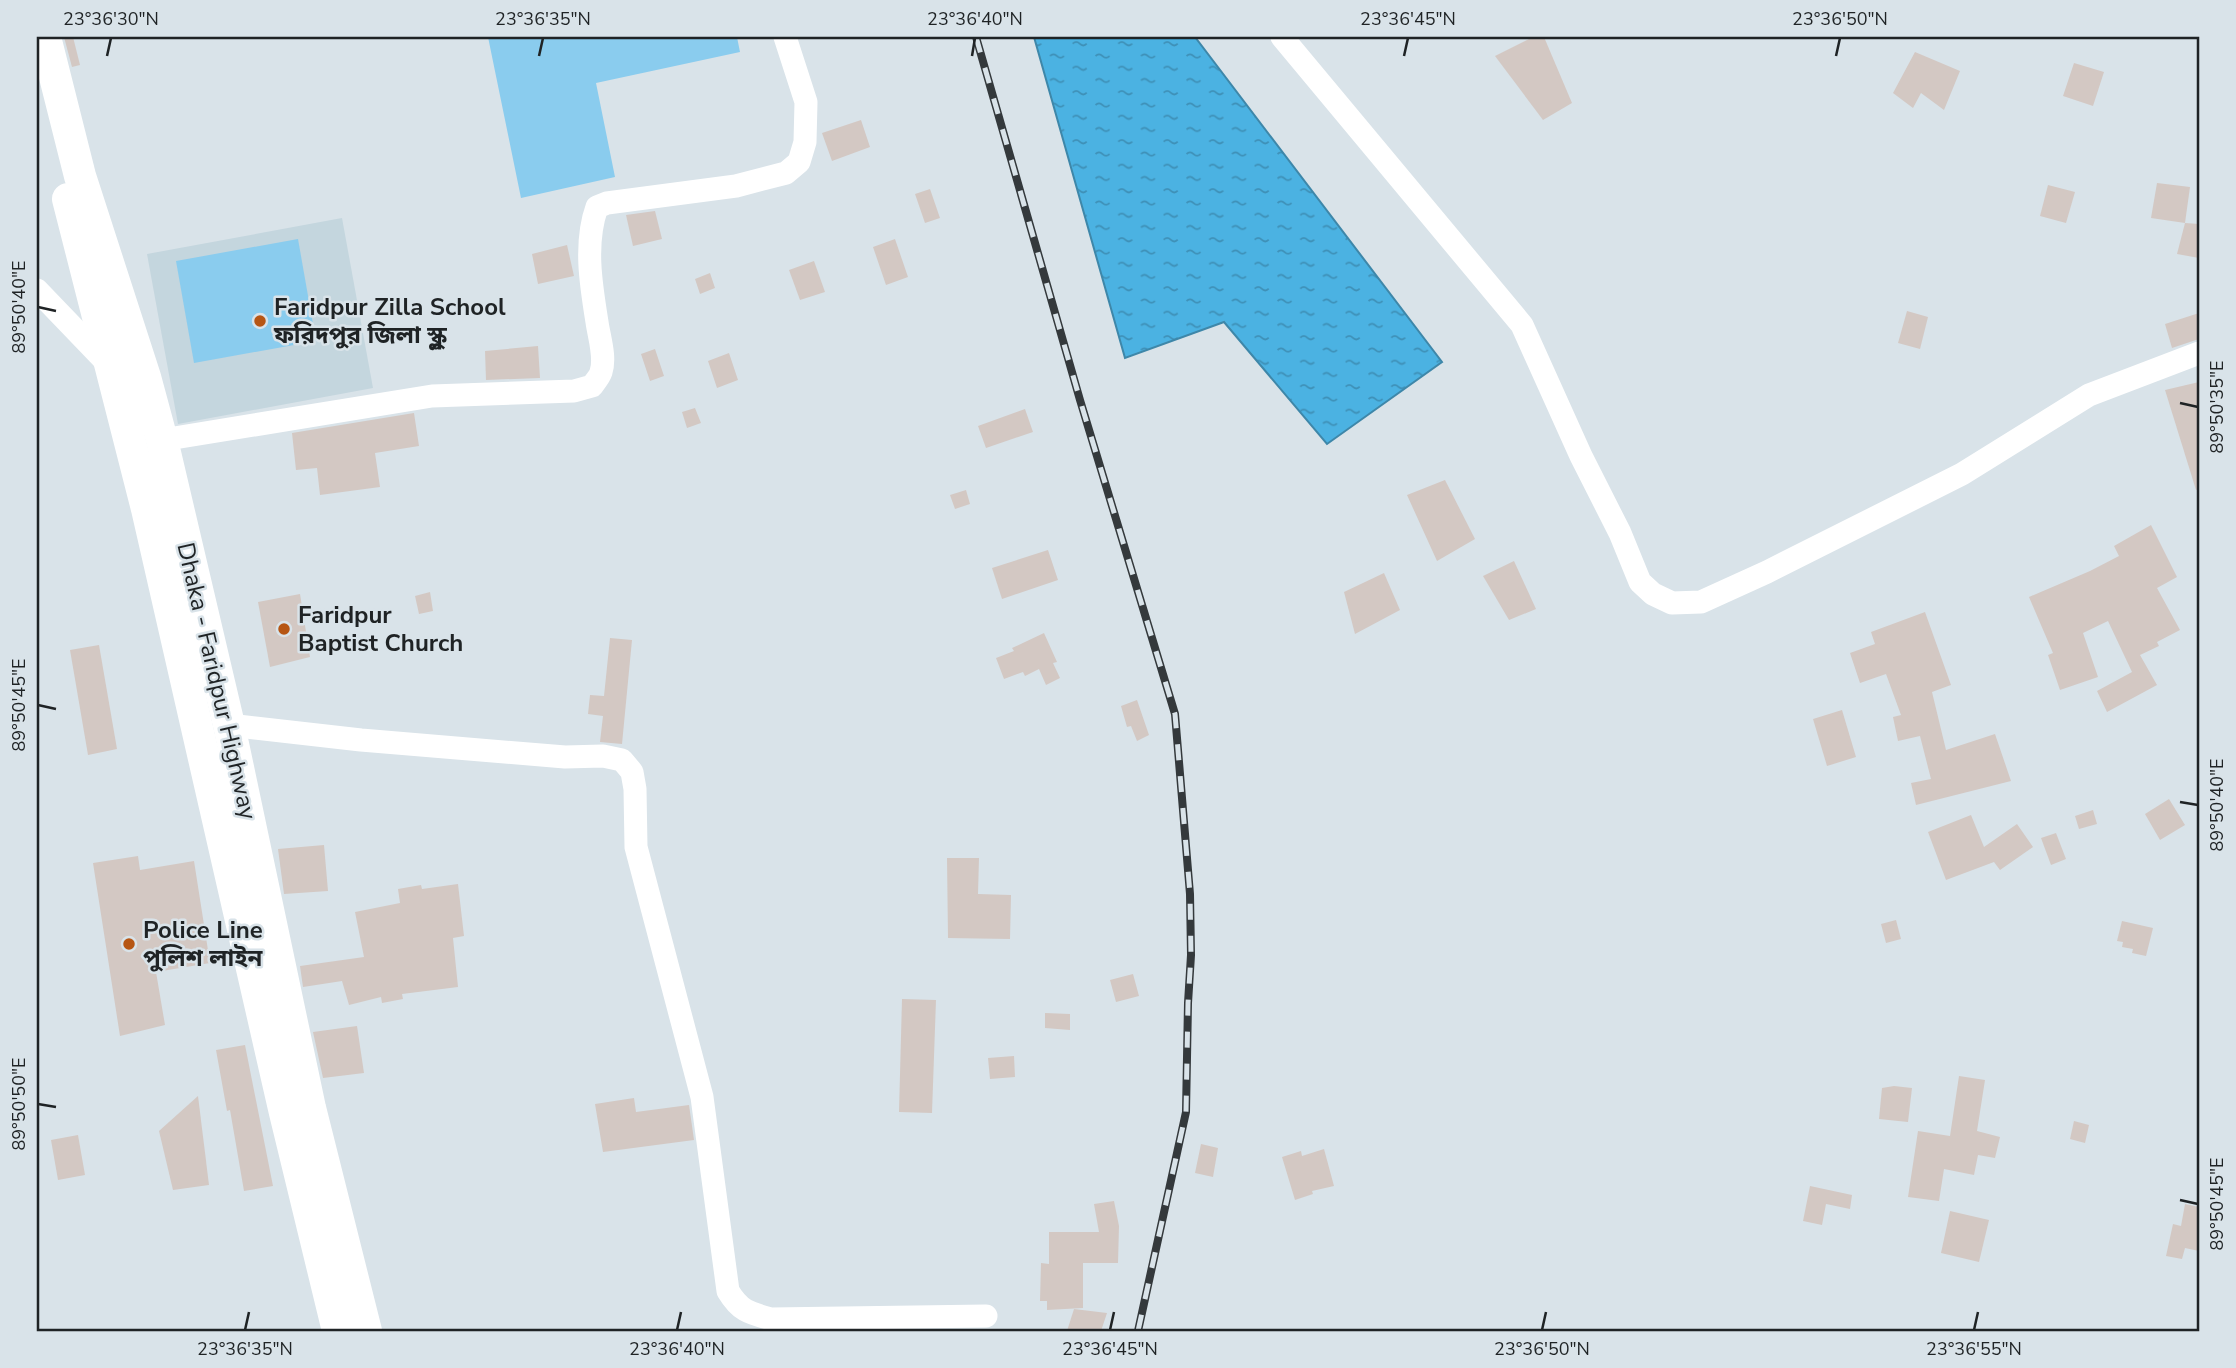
<svg xmlns="http://www.w3.org/2000/svg" width="2236" height="1368" viewBox="0 0 2236 1368" font-family="'Nunito Sans','Noto Sans Bengali',sans-serif">
<style>
.built{fill:#c4d6de}
.park{fill:#8accee}
.water{fill:url(#water-ripples);stroke:#3e87a9;stroke-width:2}
.building{fill:#d3c8c3}
.lines{fill:none;stroke-linecap:round;stroke-linejoin:round}
.minor{stroke:#fff;stroke-width:23}
.highway{stroke:#fff;stroke-width:32}
.rail-casing{stroke:#34393c;stroke-width:8}
.rail{stroke:#d9e3e9;stroke-width:5;stroke-dasharray:16;stroke-linecap:butt}
.ticks{fill:none;stroke:#1f2325;stroke-width:2.5}
.poi-dot{fill:#b65614;stroke:#d9e3e9;stroke-width:2.5}
.labels{text-anchor:middle;dominant-baseline:central;stroke-width:5;stroke-linejoin:round;paint-order:stroke}
.poi-label{font-size:24px;font-weight:bold;fill:#1f2325;stroke:#d9e3e9;text-anchor:start}
.street-label{font-size:24px;fill:#1f2325;stroke:#d9e3e9}
.neatline{fill:none;stroke:#1f2325;stroke-width:2.5}
.ticks-label{font-size:18px;text-anchor:middle;fill:#1f2325}
</style>
<defs>
<pattern id="water-ripples" width="26" height="14" patternUnits="userSpaceOnUse" patternTransform="scale(1.75)"><rect width="26" height="14" fill="#4bb2e2"/><path d="M2 4q2-2 4 0t4 0M15 11q2-2 4 0t4 0" fill="none" stroke="#3e90b7"/></pattern>
</defs>
<rect width="100%" height="100%" fill="#d9e3e9"/>
<polygon class="built" points="342,218 373,388 178,424 147,254"/>
<g class="park">
<polygon points="488,37 737,37 740,52 596,83 615,177 521,198"/>
<polygon points="298,239 316,341 194,363 176,261"/>
</g>
<polygon class="water" points="1034,37 1195,37 1442,362 1327,444 1224,322 1125,358"/>
<g class="building">
<polygon points="64,37 73,37 80,65 72,67"/>
<polygon points="1533,37 1544,37 1572,103 1543,120 1495,56"/>
<polygon points="1915,52 1960,71 1944,110 1921,93 1913,108 1893,93"/>
<polygon points="2074,63 2104,72 2093,106 2063,96"/>
<polygon points="861,120 870,147 832,161 822,133"/>
<polygon points="2157,183 2190,187 2185,223 2151,218"/>
<polygon points="2048,185 2075,192 2066,223 2040,216"/>
<polygon points="930,189 940,218 925,223 915,194"/>
<polygon points="655,211 662,239 633,246 626,215"/>
<polygon points="2185,223 2199,224 2199,258 2177,254"/>
<polygon points="895,239 908,277 886,285 873,247"/>
<polygon points="567,245 574,276 538,284 532,254"/>
<polygon points="814,261 825,292 800,300 789,270"/>
<polygon points="710,273 715,288 700,294 695,279"/>
<polygon points="1907,311 1928,317 1920,349 1898,343"/>
<polygon points="2199,313 2199,339 2172,348 2165,324"/>
<polygon points="538,346 540,378 486,380 485,351"/>
<polygon points="655,349 664,376 650,381 641,354"/>
<polygon points="729,353 738,380 717,388 708,361"/>
<polygon points="2199,382 2199,489 2196,490 2165,390"/>
<polygon points="695,408 701,423 687,428 682,412"/>
<polygon points="1025,409 1033,432 986,448 978,426"/>
<polygon points="414,413 419,446 375,453 380,487 320,495 317,468 296,470 292,433"/>
<polygon points="1445,480 1475,539 1437,561 1407,495"/>
<polygon points="966,490 970,504 955,509 950,495"/>
<polygon points="2151,525 2177,577 2157,588 2180,630 2157,642 2159,646 2140,655 2157,685 2107,712 2097,691 2132,672 2108,621 2083,633 2098,677 2060,690 2048,655 2053,653 2029,597 2090,571 2119,556 2114,546"/>
<polygon points="1048,550 1058,580 1002,599 992,568"/>
<polygon points="1514,561 1536,609 1509,620 1483,576"/>
<polygon points="1384,573 1400,610 1355,634 1344,592"/>
<polygon points="430,592 433,611 419,614 415,596"/>
<polygon points="300,594 310,657 270,667 258,602"/>
<polygon points="1925,612 1951,685 1932,692 1946,750 1995,734 2011,781 1916,805 1911,783 1931,779 1920,736 1898,741 1893,717 1901,715 1886,674 1860,683 1850,653 1875,644 1871,632"/>
<polygon points="1044,633 1057,662 1053,663 1060,678 1046,685 1039,669 1025,676 1023,672 1004,679 996,658 1014,651 1012,648"/>
<polygon points="610,638 632,640 622,744 600,742 603,716 588,714 590,695 604,696"/>
<polygon points="99,645 117,749 88,755 70,650"/>
<polygon points="1137,700 1149,735 1137,741 1131,726 1127,727 1121,706"/>
<polygon points="1842,710 1856,757 1827,766 1813,719"/>
<polygon points="2169,799 2185,825 2160,840 2145,814"/>
<polygon points="2093,810 2097,824 2079,829 2075,816"/>
<polygon points="1971,815 1984,847 2017,824 2033,847 2000,870 1994,862 1946,880 1928,832"/>
<polygon points="2056,833 2066,859 2051,865 2041,838"/>
<polygon points="324,845 328,891 284,894 278,849"/>
<polygon points="138,856 140,870 194,861 210,963 156,972 165,1025 120,1036 93,863"/>
<polygon points="947,858 979,858 978,894 1011,895 1010,939 948,938"/>
<polygon points="458,884 464,936 453,938 458,987 402,994 403,999 382,1003 381,997 349,1005 342,981 303,987 300,966 364,957 355,912 400,903 398,889 421,885 422,889"/>
<polygon points="1896,920 1901,939 1886,943 1881,924"/>
<polygon points="2122,921 2153,928 2146,956 2132,953 2133,949 2122,947 2123,942 2117,941"/>
<polygon points="1133,974 1139,996 1116,1002 1110,980"/>
<polygon points="902,999 936,1000 932,1113 899,1112"/>
<polygon points="1045,1013 1070,1014 1070,1030 1045,1028"/>
<polygon points="357,1026 364,1073 323,1078 313,1032"/>
<polygon points="245,1045 273,1186 244,1191 230,1110 227,1111 216,1050"/>
<polygon points="1014,1056 1015,1077 990,1079 988,1058"/>
<polygon points="1959,1076 1985,1080 1977,1131 2000,1137 1995,1158 1978,1155 1974,1175 1944,1169 1939,1201 1908,1197 1918,1131 1950,1136"/>
<polygon points="1894,1086 1912,1088 1908,1122 1879,1119 1882,1088"/>
<polygon points="198,1096 209,1185 173,1190 159,1131"/>
<polygon points="634,1098 636,1112 689,1105 694,1140 603,1152 595,1104"/>
<polygon points="2074,1121 2089,1125 2085,1143 2070,1139"/>
<polygon points="78,1135 85,1175 58,1180 51,1140"/>
<polygon points="1201,1144 1218,1148 1213,1177 1195,1173"/>
<polygon points="1324,1149 1334,1186 1312,1191 1313,1194 1295,1200 1282,1157 1301,1151 1302,1156"/>
<polygon points="1810,1186 1852,1195 1850,1209 1826,1204 1822,1225 1803,1221"/>
<polygon points="1114,1201 1119,1226 1118,1263 1083,1263 1083,1308 1047,1310 1047,1301 1040,1301 1041,1263 1049,1264 1049,1232 1099,1232 1094,1204"/>
<polygon points="2185,1204 2199,1207 2199,1251 2185,1248 2182,1259 2166,1256 2173,1224 2181,1226"/>
<polygon points="1950,1211 1989,1220 1979,1262 1941,1253"/>
<polygon points="1074,1309 1107,1313 1101,1331 1067,1331"/>
</g>
<g class="lines">
<g class="minor">
<polyline points="1282,37 1522,325 1581,456 1620,533 1640,582 1653,594 1672,603 1701,602 1767,572 1962,474 2089,395 2199,353"/>
<polyline points="37,290 110,366"/>
<path d="M162,440L432,396L574,391L592,386C595,382 600,376 601,372C606,357 599,337 597,322C591,285 584,243 597,207L607,203L736,186L786,173L799,162L805,142L806,102L785,37"/>
<path d="M229,725L361,740L565,757L603,756L622,760L632,772L635,789L636,847L702,1097L728,1291C740,1311 749,1313 771,1319L986,1316"/>
</g>
<g class="highway">
<polyline points="45,37 80,176 145,377 162,440 229,725 310,1108 366,1331"/>
<polyline points="68,199 147,509 285,1113 338,1331"/>
</g>
<defs>
<polyline id="rail" points="976,37 1080,400 1175,714 1190,894 1191,955 1188,1003 1186,1112 1138,1331"/>
</defs>
<use href="#rail" class="rail-casing"/>
<use href="#rail" class="rail"/>
</g>
<path class="ticks" d="M107,56L111,38M539,56L543,38M972,56L975,38M1404,56L1408,38M1836,56L1840,38M38,307L56,311M2180,403L2198,407M38,705L56,709M2180,802L2198,805M38,1104L56,1107M2180,1200L2198,1204M245,1330L249,1312M677,1330L681,1312M1110,1330L1114,1312M1542,1330L1546,1312M1974,1330L1978,1312"/>
<g class="poi-dot">
<circle cx="260" cy="321" r="7"/>
<circle cx="284" cy="629" r="7"/>
<circle cx="129" cy="944" r="7"/>
</g>
<g class="labels">
<g class="poi-label">
<text x="274" y="307">Faridpur Zilla School<tspan x="274" dy="28">ফরিদপুর জিলা স্কুল</tspan></text>
<text x="298" y="615">Faridpur<tspan x="298" dy="28">Baptist Church</tspan></text>
<text x="143" y="930">Police Line<tspan x="143" dy="28">পুলিশ লাইন</tspan></text>
</g>
<g class="street-label">
<text transform="translate(217 681) rotate(77)">Dhaka - Faridpur Highway</text>
</g>
</g>
<rect width="2236" height="1368" fill="none" stroke="#d9e3e9" stroke-width="77"/>
<rect x="38" y="38" width="2160" height="1292" class="neatline"/>
<g class="ticks-label">
<text x="111" y="25">23°36'30"N</text>
<text x="543" y="25">23°36'35"N</text>
<text x="975" y="25">23°36'40"N</text>
<text x="1408" y="25">23°36'45"N</text>
<text x="1840" y="25">23°36'50"N</text>
<text transform="translate(19 307) rotate(-90)" y="6">89°50'40"E</text>
<text transform="translate(2217 407) rotate(-90)" y="6">89°50'35"E</text>
<text transform="translate(19 705) rotate(-90)" y="6">89°50'45"E</text>
<text transform="translate(2217 805) rotate(-90)" y="6">89°50'40"E</text>
<text transform="translate(19 1104) rotate(-90)" y="6">89°50'50"E</text>
<text transform="translate(2217 1204) rotate(-90)" y="6">89°50'45"E</text>
<text x="245" y="1355">23°36'35"N</text>
<text x="677" y="1355">23°36'40"N</text>
<text x="1110" y="1355">23°36'45"N</text>
<text x="1542" y="1355">23°36'50"N</text>
<text x="1974" y="1355">23°36'55"N</text>
</g>
</svg>
